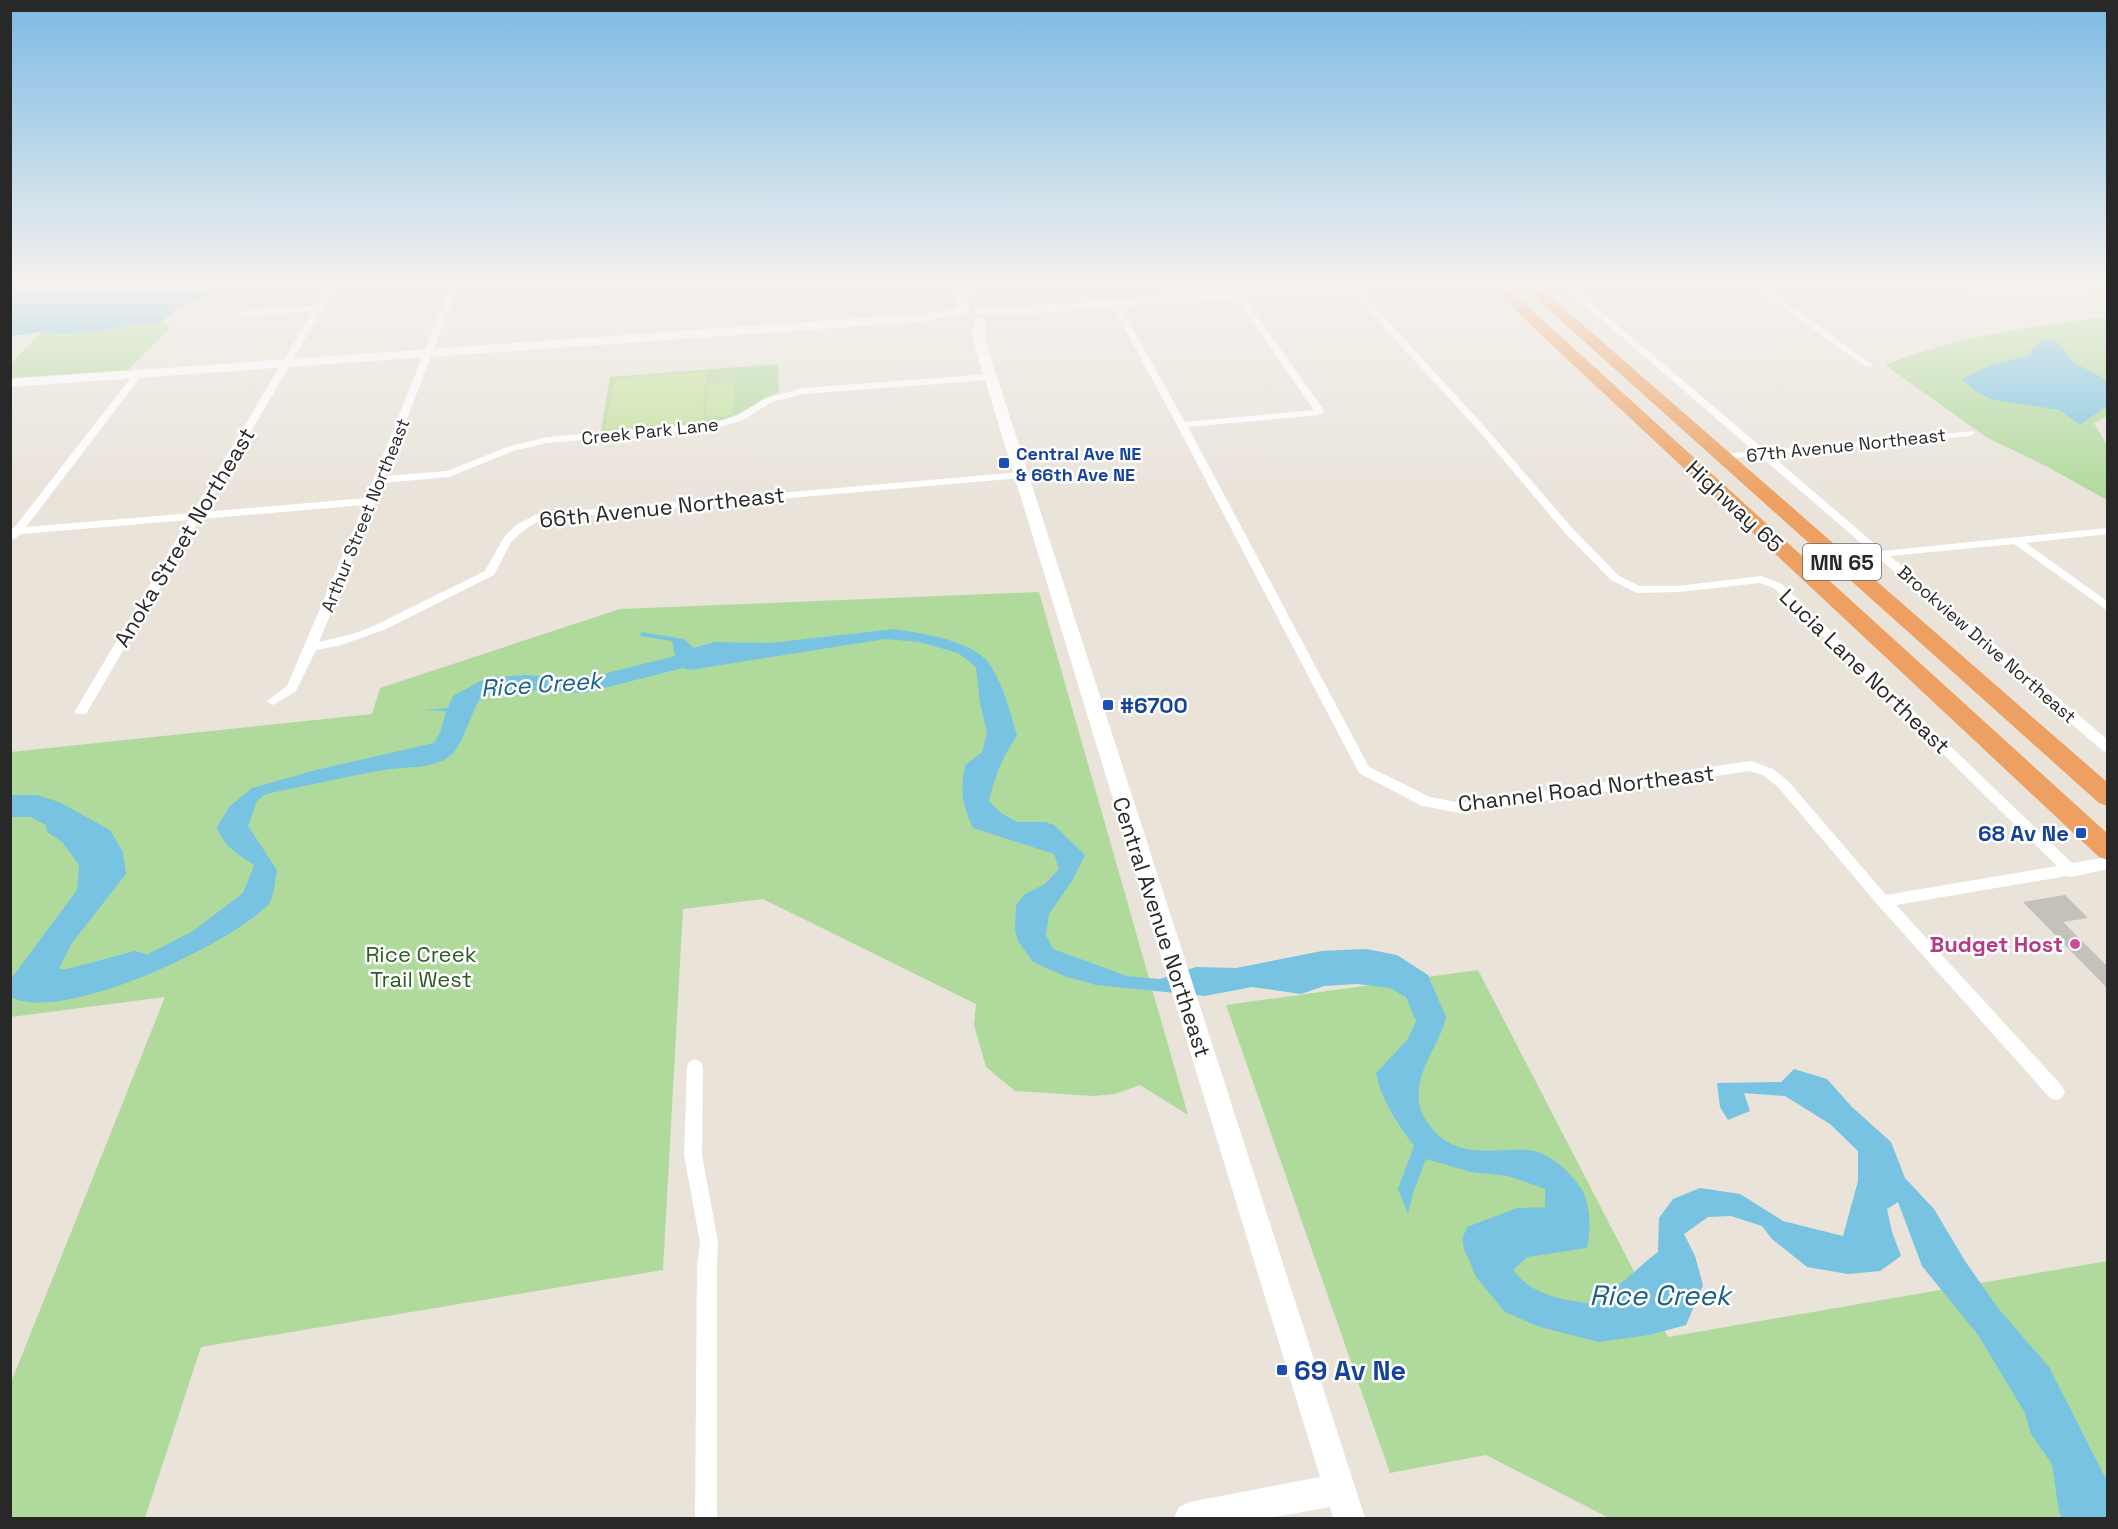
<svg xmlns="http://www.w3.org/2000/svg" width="2118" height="1529" viewBox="0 0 2118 1529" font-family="'Space Grotesk',sans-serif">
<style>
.green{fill:#b0da9c}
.pitch{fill:#c1e198}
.water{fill:#77c3e1}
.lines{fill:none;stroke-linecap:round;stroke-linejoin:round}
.river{fill:#77c3e1;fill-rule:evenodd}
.building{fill:#c4c0ba}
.street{fill:#fff;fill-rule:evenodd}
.secondary{fill:#fff;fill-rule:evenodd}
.highway{fill:#eda061;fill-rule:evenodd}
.transit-dot{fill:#1a4fb4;stroke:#fff;stroke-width:2}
.hotel-dot{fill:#d1479c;stroke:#fff;stroke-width:2}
.labels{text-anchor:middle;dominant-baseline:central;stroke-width:5;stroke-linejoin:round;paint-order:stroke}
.far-street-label{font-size:18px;fill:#282828;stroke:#fff}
.far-transit-label{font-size:18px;font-weight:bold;fill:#164399;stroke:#fff;text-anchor:start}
.shield{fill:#fff;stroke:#686868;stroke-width:1.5}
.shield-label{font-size:21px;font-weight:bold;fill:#282828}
.street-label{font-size:22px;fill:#282828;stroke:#fff}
.transit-label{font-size:22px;font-weight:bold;fill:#164399;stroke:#fff;text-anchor:start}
.hotel-label{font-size:22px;font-weight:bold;fill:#b23c85;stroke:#fff;text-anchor:end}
.park-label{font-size:22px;fill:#2b5c20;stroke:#fff}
.water-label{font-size:24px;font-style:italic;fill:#1a6189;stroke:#fff}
.near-transit-label{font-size:27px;font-weight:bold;fill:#164399;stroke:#fff;text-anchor:start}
.near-water-label{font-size:28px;font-style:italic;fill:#1a6189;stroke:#fff}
</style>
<rect width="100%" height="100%" fill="#e9e3da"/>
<g class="green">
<path d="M2107,317V416L2094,423L2107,445V500L2046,466L1986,437L1885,365C1955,337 2033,325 2107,317Z"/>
<polygon points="151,322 161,322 171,328 128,370 11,378 11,364 41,332 103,331 121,326"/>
<path d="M778,364L779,392C760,399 744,413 725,419C693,429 637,429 601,431L610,377Z"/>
<polygon points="1039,592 1188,1115 1140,1085 1115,1094 1093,1096 1015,1091 986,1067 974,1025 976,1004 763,899 683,909 663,1270 201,1347 145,1518 11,1518 10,1385 165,997 11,1017 11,752 372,714 380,688 620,609"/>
<polygon points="1478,970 1668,1337 2107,1261 2107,1518 1609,1518 1486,1455 1390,1473 1226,1005"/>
</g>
<g class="pitch">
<polygon points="706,372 703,421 605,429 614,382 624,379"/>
<polygon points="735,382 732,415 706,417 708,385"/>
</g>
<g class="water">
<polygon points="11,284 243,284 178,307 161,322 121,326 103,331 62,334 41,332 11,336"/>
<path d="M2041,338C2048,340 2058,341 2063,347C2067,352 2068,358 2074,362C2085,370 2098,373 2107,382V406L2080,425L2060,410L1993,400L1975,391L1962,379L1989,366L2030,355L2033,347L2040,344Z"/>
<path d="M894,629C920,633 971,640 988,662C1002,681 1011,713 1017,736C1002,757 995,776 989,801L1001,813L1017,822H1045L1054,825L1085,855L1072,881L1049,914L1046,935L1053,949L1127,976L1160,979L1196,967L1236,968L1322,951L1366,949L1397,955L1428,975L1446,1017C1439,1047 1415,1070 1419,1103C1420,1111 1426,1121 1431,1127C1456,1160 1493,1148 1528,1150C1548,1151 1572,1173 1582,1190C1591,1206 1591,1230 1587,1248L1527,1257L1513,1270C1533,1296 1563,1300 1594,1304C1617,1289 1636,1269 1658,1252L1659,1218L1673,1199L1700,1188L1740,1194L1783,1221L1843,1236L1858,1181V1151L1830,1124L1785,1096L1744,1093L1750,1111L1728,1120L1720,1107L1717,1083L1781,1082L1794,1069L1827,1079L1852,1107L1891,1142L1905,1178L1934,1209L1965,1261L1998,1308L2049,1367L2107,1481V1518H2062L2059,1512L2052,1464L2031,1434L2025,1413L1978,1335L1922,1266L1898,1202L1887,1209L1892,1232L1901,1256L1880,1271L1848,1274L1807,1267L1772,1239L1762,1226L1731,1216L1708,1217L1684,1234L1695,1256L1703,1285L1686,1325L1649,1335L1599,1342L1540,1327L1505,1312L1476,1277L1463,1246L1470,1232L1492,1225L1520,1229L1545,1210V1189L1508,1176L1471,1172L1426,1159L1413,1193L1408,1214L1398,1189L1414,1146C1398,1124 1381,1100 1376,1073L1408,1039L1416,1021L1406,997L1390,988L1357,984L1324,986L1301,994L1252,987L1205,996L1096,985L1064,976L1033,962L1018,941L1015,929L1016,905L1025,894L1045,884L1059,869L1054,854L973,828C962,803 960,792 965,765L982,752L987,733L980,703L976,667L958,653L919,642L885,639L690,670L683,668L584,693L501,689L486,691C469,709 465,748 447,758C428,770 405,766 384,770C344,777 305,786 266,794L257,801L248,826L277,870C275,880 274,898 268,905C229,945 62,1024 11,997V979L77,890L79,865L62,842L47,832L46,825L31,817H11V795H37L59,802L110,830L123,852L126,874L72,943L57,973L67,982L102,974L148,954L193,931L243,893L254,865C238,854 223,846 217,827L230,806L252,788L316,770L434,743L441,730L446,711L423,710L448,708L453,696L486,678L524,675L583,679L675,656L672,641L640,636L641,632L684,639L694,648L714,642L770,643Z"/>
</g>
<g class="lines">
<g class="river">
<path d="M135,951L146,954L150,963L146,972C110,984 63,1004 26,991L22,982L26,973L37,969H67Z"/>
<polygon points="1558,1207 1571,1212 1576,1224 1571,1236 1558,1241 1517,1242 1480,1258 1467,1253 1462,1240 1467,1227 1517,1208"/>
</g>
</g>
<polygon class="building" points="2065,895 2088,918 2063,922 2108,967 2108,989 2023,902"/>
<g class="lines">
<g class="street">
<polygon points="329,284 337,284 204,512 366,498 451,284 459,284 385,476 447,471 507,447 547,437 712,423 737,416 766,398 803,388 990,374 995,377 990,380 803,394 772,402 743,420 713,429 547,443 513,451 449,477 383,483 319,642 353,634 376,625 485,571 504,537 516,525 537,514 1021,472 1026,475 1021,478 540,520 524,530 511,542 494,575 384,630 338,646 316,650 296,691 273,705 267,701 287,686 364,505 200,519 86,714 76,714 75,711 188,520 21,534 14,539 10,538 10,529 14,528 136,371 139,370 144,373 142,375 26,527 192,513 313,311 242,317 238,314 242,311 316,306"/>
<polygon points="1156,284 1164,284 1174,300 1173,302 1167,302"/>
<polygon points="1560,284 1569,284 1765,450 1973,431 1975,433 1970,436 1771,455 1883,551 2108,528 2108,534 2026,543 2108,602 2108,611 2014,544 1890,556 2108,740 2108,752 2103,751 1760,456 1719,459 1718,457 1723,454 1754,451"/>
<polygon points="1750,284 1760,284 1873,365 1866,367"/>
<polygon points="1963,284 1973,284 1987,292 2108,284 2108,287 1986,297"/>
<polygon points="1349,285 1355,285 1485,427 1573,529 1619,576 1639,586 1678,586 1761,576 1782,584 2072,863 2108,857 2108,869 2071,877 2067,876 1896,905 2062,1086 2065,1092 2062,1098 2056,1100 2050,1098 1878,905 1778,787 1763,775 1750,771 1460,813 1422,806 1359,773 1177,425 1111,304 1112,302 1119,304 1185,422 1314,410 1234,295 1238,293 1241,293 1325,412 1320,415 1188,427 1369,767 1430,797 1460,803 1751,761 1773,769 1788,781 1886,895 2057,866 1774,588 1760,583 1678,592 1637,593 1611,580 1565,533 1479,431 1349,289"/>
<polygon points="695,1059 701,1062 703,1067 702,1155 718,1242 717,1266 717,1518 695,1518 697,1266 700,1242 684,1155 687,1067 689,1062"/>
</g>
<g class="secondary">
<polygon points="955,284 967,284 970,293 966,296 970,310 968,313 919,322 10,387 10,379 919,314 958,309 954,295 958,292"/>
<polygon points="1337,284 1398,284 1392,287 1039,313 980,315 974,311 980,307 1039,305"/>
<polygon points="979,315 985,319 986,332 984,335 997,377 1365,1518 1333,1518 1330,1507 1269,1518 1174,1518 1179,1507 1190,1502 1320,1477 971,334 974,331 973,319"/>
</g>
<g class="highway">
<polygon points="1487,284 1503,284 2108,834 2108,860 2099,857"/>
<polygon points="1520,284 1536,284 2108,783 2108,806 2099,803"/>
</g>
</g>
<linearGradient id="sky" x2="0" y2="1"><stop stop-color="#7bbae5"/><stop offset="0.57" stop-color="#f5f2ee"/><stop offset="1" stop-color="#f5f2ee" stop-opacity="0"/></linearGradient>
<rect width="2118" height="498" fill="url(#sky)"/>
<g class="transit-dot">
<rect x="998" y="457" width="12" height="12" rx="3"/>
<rect x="1102" y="699" width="12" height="12" rx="3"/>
<rect x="2075" y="827" width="12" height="12" rx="3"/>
<rect x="1276" y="1364" width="12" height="12" rx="3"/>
</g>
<circle class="hotel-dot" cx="2075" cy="944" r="6"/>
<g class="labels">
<g class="far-street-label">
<text transform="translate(650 431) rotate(-6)">Creek Park Lane</text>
<text transform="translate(1846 445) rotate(-6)">67th Avenue Northeast</text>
<text transform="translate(365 515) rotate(-68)">Arthur Street Northeast</text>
<text transform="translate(1987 644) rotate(41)">Brookview Drive Northeast</text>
</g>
<g class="far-transit-label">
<text x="1016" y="453">Central Ave NE<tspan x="1016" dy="21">&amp; 66th Ave NE</tspan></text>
</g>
<rect class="shield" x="1803" y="544" width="78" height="36" rx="4.5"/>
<g class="shield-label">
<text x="1842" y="562">MN 65</text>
</g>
<g class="street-label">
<text transform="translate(1735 506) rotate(43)">Highway 65</text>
<text transform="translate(662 507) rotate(-6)">66th Avenue Northeast</text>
<text transform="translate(184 537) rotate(-59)">Anoka Street Northeast</text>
<text transform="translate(1865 671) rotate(44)">Lucia Lane Northeast</text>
<text transform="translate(1586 788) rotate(-7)">Channel Road Northeast</text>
<text transform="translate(1162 927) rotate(72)">Central Avenue Northeast</text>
</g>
<g class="transit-label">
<text x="1120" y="705">#6700</text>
<text x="2069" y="833" text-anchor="end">68 Av Ne</text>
</g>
<g class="hotel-label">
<text x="2063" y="944">Budget Host</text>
</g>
<g class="park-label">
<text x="421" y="954">Rice Creek<tspan x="421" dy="25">Trail West</tspan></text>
</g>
<g class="water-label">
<text transform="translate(541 684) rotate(-4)">Rice Creek</text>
</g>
<g class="near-transit-label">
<text x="1294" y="1370">69 Av Ne</text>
</g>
<g class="near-water-label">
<text x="1660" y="1295">Rice Creek</text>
</g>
</g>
<rect width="2118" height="1529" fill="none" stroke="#282828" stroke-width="24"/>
</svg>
